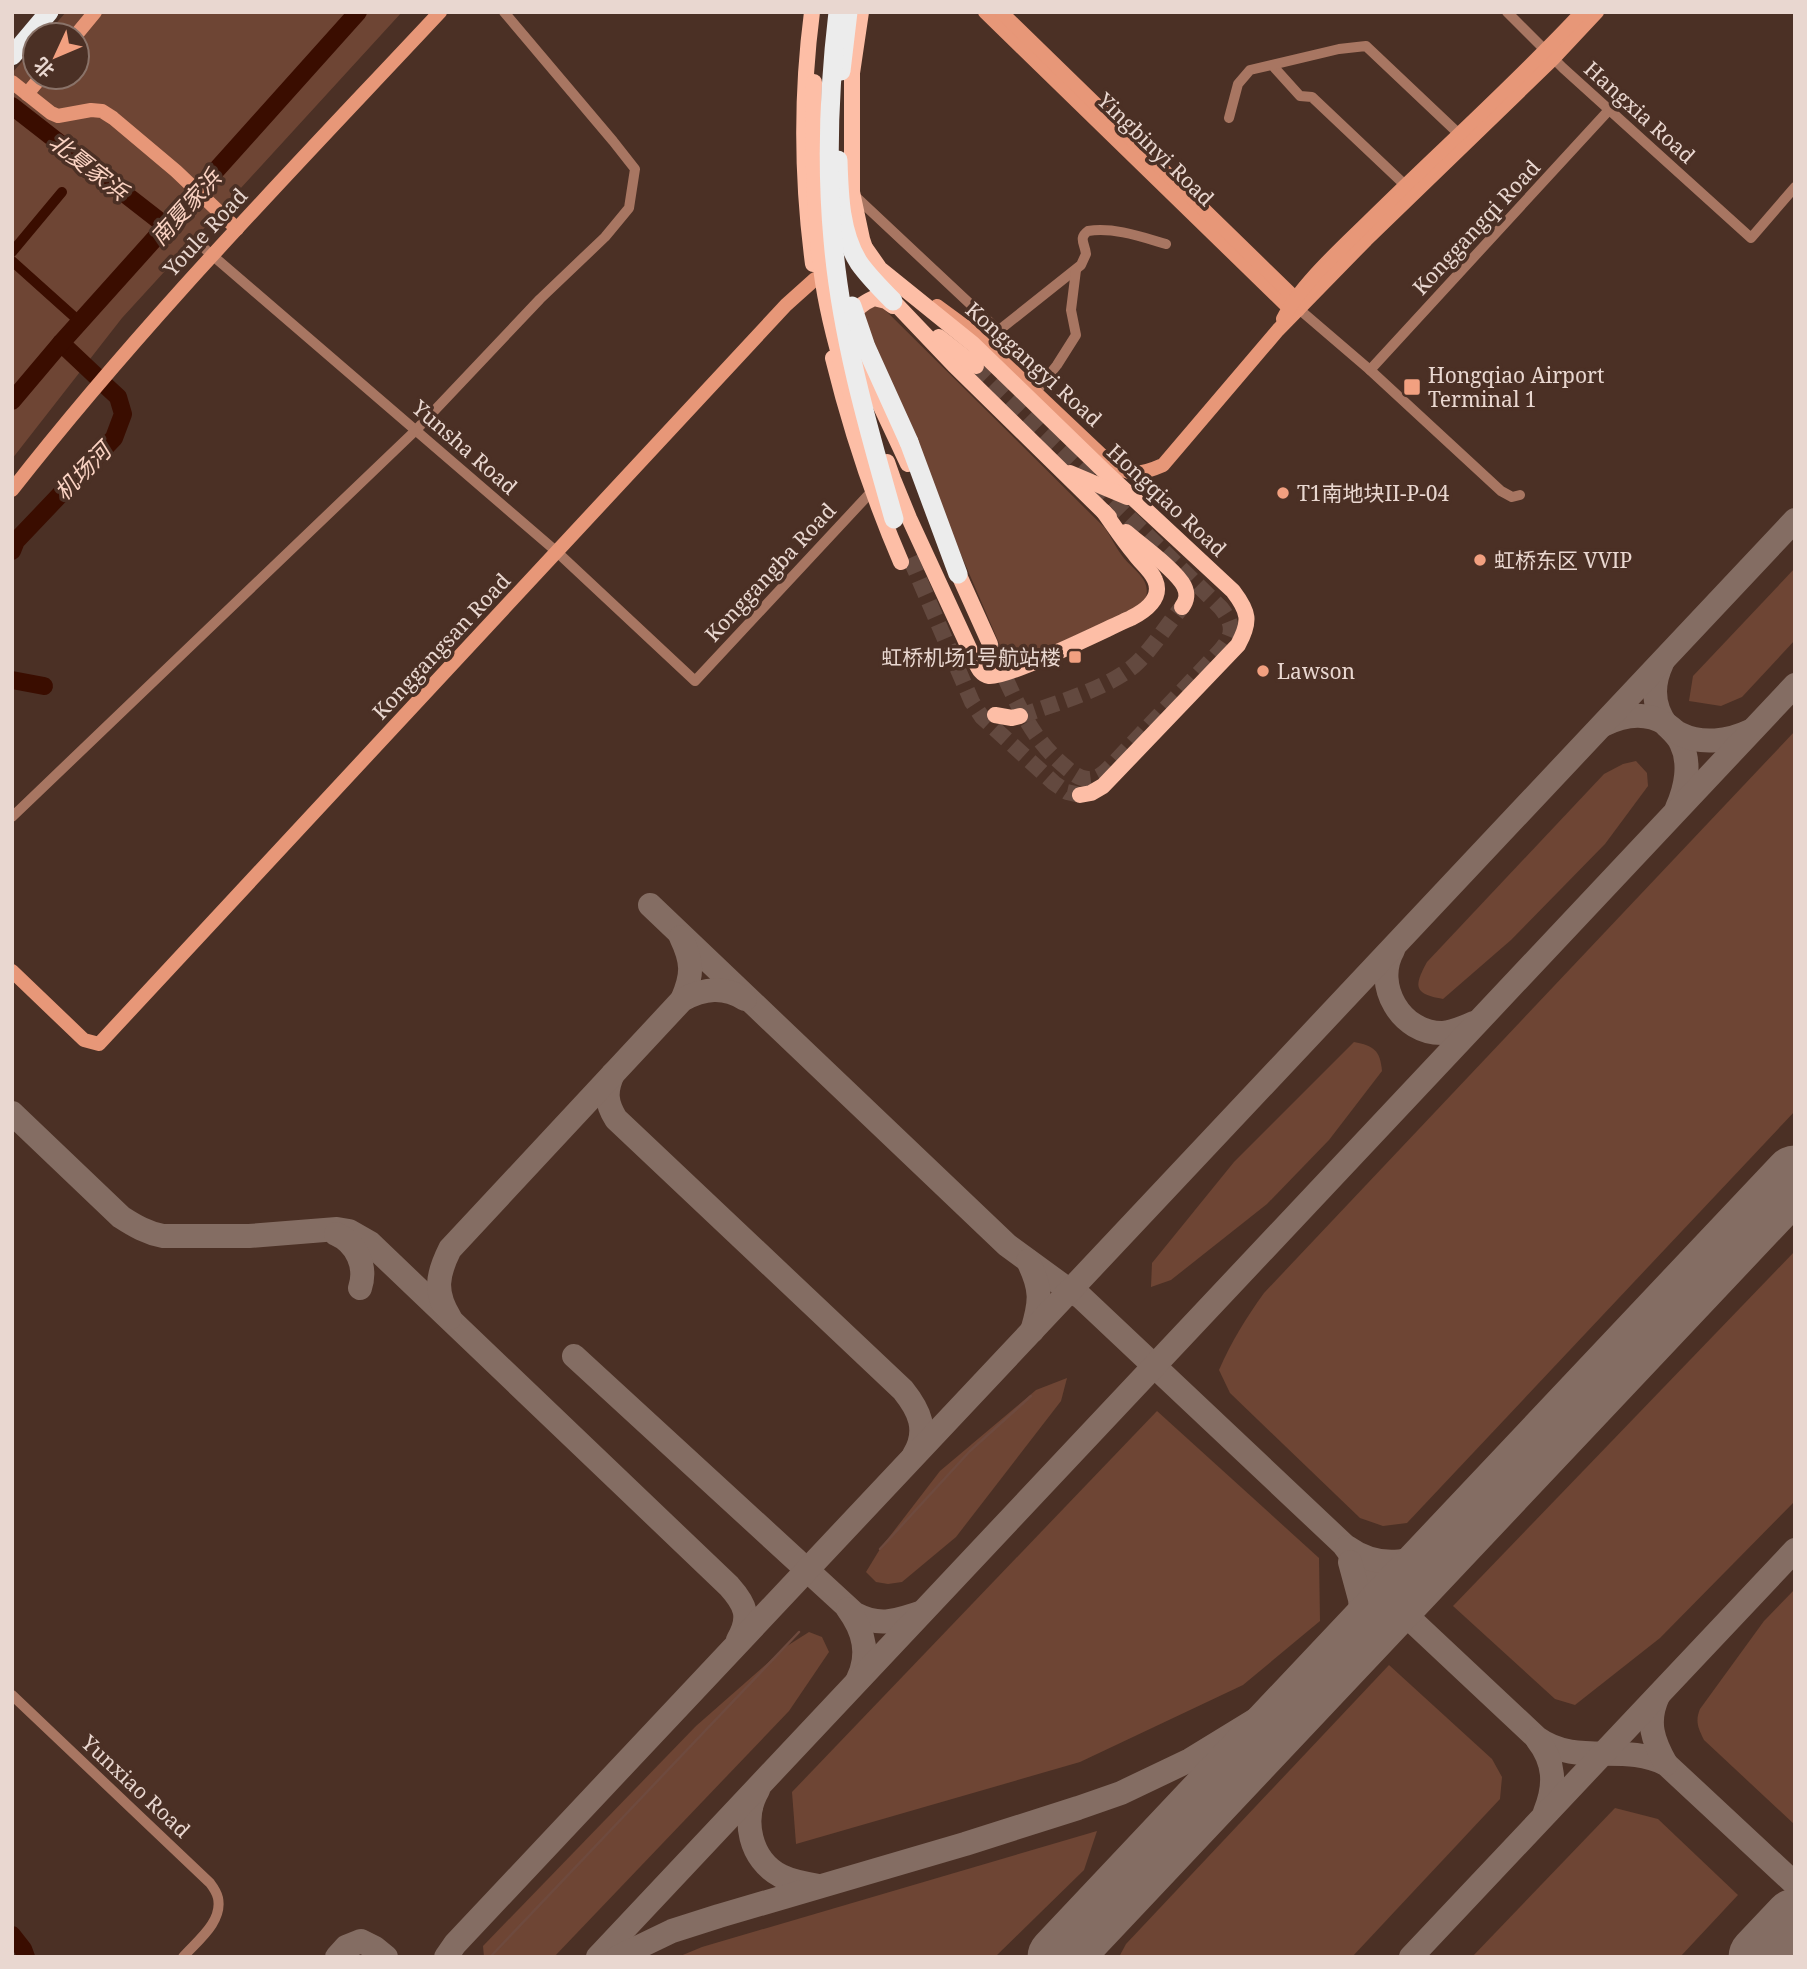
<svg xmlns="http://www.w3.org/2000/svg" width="1807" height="1969" viewBox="0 0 1807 1969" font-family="'Noto Serif','Noto Sans SC',serif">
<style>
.green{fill:#6e4534}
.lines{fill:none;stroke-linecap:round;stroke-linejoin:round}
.stream{stroke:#6e4a3e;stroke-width:2.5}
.canal{stroke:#3a0d00;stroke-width:10}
.river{stroke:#3a0d00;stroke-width:18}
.taxiway{stroke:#846d63;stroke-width:24}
.runway{stroke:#846d63;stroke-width:63}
.primary-tunnel{stroke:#63493f;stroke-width:16;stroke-dasharray:16 8;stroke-linecap:butt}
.street{stroke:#a87662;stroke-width:10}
.secondary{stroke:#e79778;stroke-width:14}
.primary{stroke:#fdbea6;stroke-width:16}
.highway{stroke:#ececec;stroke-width:19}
.primary-bridge{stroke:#fdbea6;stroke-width:16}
.highway-bridge{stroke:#ececec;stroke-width:19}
.poi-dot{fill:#f2a080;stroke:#4b3025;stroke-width:2.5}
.labels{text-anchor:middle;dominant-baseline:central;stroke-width:7;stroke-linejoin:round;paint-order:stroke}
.street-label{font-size:21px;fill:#e9d7d0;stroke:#4b3025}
.poi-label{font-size:21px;fill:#e9d7d0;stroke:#4b3025;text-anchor:start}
.water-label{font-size:23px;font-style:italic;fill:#fbd3c3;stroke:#4b3025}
</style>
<rect width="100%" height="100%" fill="#4b3025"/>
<g class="green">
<polygon points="66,12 402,12 122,318 12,459 12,73 35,47 35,77 77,77 77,35 46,35"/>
<path d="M875,300L1105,528C1111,537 1116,548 1123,557C1136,573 1155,581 1143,605L1021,660L1010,658L1002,650L859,317Z"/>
<polygon points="1795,568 1795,640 1742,697 1721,706 1689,701 1693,676"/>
<path d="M1795,731V1111L1407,1523L1383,1526L1360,1518L1230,1393L1219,1370C1231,1342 1246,1318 1264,1293Z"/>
<path d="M1636,761L1647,773L1648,786L1605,844L1511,940L1443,999C1413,994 1414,986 1427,962L1604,774L1623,764Z"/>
<path d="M1354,1042C1374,1046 1380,1050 1382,1071L1329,1140L1267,1204L1171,1280L1151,1287L1152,1263L1234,1162Z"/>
<polygon points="1795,1251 1795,1501 1660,1638 1575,1705 1555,1699 1453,1606"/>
<polygon points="1067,1378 1061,1401 956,1537 902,1582 888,1584 876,1582 866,1572 880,1549 940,1471 1036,1390"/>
<polygon points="1157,1411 1319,1558 1320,1621 1243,1685 1080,1762 796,1844 792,1792"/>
<path d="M1795,1589V1825L1704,1740C1698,1728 1695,1721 1700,1709L1764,1621Z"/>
<polygon points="809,1632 822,1637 829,1652 789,1711 554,1957 484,1957 483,1946 696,1726 787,1646"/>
<polygon points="1389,1665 1492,1759 1502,1777 1500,1799 1352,1957 1119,1957 1126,1944"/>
<polygon points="1615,1808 1658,1819 1738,1895 1680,1957 1472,1957"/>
<polygon points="1097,1831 1084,1870 995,1957 678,1957 702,1947"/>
</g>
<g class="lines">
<g class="stream">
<polyline points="880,1549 970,1451 1031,1396"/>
<polyline points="492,1955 799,1632"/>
</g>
<g class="canal">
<polyline points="12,252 62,192"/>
<polyline points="12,261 80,322"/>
</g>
<g class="river">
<polyline points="12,106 166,226"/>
<polyline points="61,343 97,377"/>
<polyline points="12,401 61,343 358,12"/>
<polyline points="12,551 16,541 114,438 123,414 118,397 105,385"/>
<polyline points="12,680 44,686"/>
<polyline points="12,1935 23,1949 26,1957"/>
</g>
<g class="taxiway">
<path d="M1662,663C1652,684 1652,706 1667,726C1672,731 1678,736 1681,743C1691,763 1686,788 1677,808"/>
<path d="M1603,725C1623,715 1646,711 1666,724C1671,727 1675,732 1680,734C1702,745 1729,741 1750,731"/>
<path d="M650,905L1007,1245L1070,1291L1081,1297L1343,1544L1365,1574L1393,1603L1537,1738C1577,1767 1624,1742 1666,1764L1795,1884"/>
<path d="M681,937C693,962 693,975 682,1000"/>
<path d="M1393,950C1373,985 1401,1034 1443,1033C1454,1032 1464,1027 1474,1023"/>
<path d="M613,1074C605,1091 606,1103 616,1119L903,1390C919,1410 929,1430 914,1455"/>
<path d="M12,1113L121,1217C135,1226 147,1233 163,1236H249L337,1229L349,1231L370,1243L729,1586C746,1605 751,1617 738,1640"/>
<polyline points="1759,1216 1795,1184"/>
<path d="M336,1234C357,1243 367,1267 360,1288"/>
<path d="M1028,1261C1042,1289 1041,1302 1032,1331"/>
<path d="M450,1318C434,1292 437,1275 450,1249L682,1000C704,988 724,986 745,999"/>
<path d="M574,1356L855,1614C880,1627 895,1621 920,1613"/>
<path d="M1347,1547C1382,1572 1417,1562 1451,1542"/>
<path d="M848,1609C864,1631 870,1654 858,1679"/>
<path d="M1658,1696C1646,1722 1653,1741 1666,1764"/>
<path d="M1537,1739C1555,1762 1556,1785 1545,1812"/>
<path d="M758,1790C741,1819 750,1860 781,1876C793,1882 806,1884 819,1886"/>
<polyline points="337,1957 346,1947 361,1941 375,1948 386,1957"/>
<polyline points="446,1957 455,1944 1795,520"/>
<polyline points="598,1957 1795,685"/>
<polyline points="618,1957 672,1931 719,1916 965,1844 1078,1808 1121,1793 1190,1760 1270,1711 1348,1651 1357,1635 1361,1610 1360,1599 1350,1562"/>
<polyline points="1078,1957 1139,1872"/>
<polyline points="1411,1957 1795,1550"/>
</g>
<g class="runway">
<polyline points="1059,1957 1795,1177"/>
<polyline points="1760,1957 1795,1920"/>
</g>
<g class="primary-tunnel">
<path d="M976,366L1221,608C1235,626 1234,635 1219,652L1113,764C1106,771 1100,778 1090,779C1079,780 1070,771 1062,764C1026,733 1010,687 990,644"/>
<polyline points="910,558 972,702 982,717 1054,783 1067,792 1080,795"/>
<path d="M1020,716C1054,704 1113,687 1138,662C1154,646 1167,625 1182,607"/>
</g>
<g class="street">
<polyline points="1507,12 1563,68 1751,238 1795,187"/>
<polyline points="1273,66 1300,96 1312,97 1405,185"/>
<polyline points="1229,118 1238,84 1250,70 1339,49 1366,46 1459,134"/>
<polyline points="856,197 999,331"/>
<polyline points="205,249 557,552 695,681 873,490"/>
<polyline points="1300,310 1370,370 1501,491 1512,497 1520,495"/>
<path d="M983,343L1081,265L1086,254C1085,244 1078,238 1088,231C1114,227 1142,237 1166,244"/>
<polyline points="1370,370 1609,110"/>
<polyline points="1035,393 1057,365 1076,335 1071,310 1076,270"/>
<polyline points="12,817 416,430 540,299 605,237 629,208 635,169 613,141 504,12"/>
<path d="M12,1695L210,1883C213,1887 217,1893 218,1898C223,1922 197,1941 183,1957"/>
</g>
<g class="secondary">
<polyline points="985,12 1289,308 1298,310"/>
<polyline points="1001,12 1296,299 1298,305"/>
<polyline points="76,35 95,12"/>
<polyline points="12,82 51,113 58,116 91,110 102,111 113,118 176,171 237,229"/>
<polyline points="27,94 41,77"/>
<path d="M937,306L967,328L1109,462C1129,477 1140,475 1163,465L1278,330L1366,240L1553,59L1597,12"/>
<path d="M1283,319C1301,283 1346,244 1375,215C1444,147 1516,83 1582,12"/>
<path d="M12,490C144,321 294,168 440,12"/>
<polyline points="12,971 84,1040 99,1044 786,305 815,279"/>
</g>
<g class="primary">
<path d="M812,12C801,96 802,181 813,264"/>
<polyline points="861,12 852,73 852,192 862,239 868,257"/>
<path d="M866,249L880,269L973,344L1104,471L1233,591C1249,612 1251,621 1238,645L1103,786L1091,793L1080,795"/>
<polyline points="887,292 893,301 954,365 1109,517"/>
<path d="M850,319C856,308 863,303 874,298L886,301L893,306"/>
<polyline points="939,337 976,366"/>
<polyline points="855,351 908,464"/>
<path d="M833,358C850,427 873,497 901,562"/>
<path d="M887,462L893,479L909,518L975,661C978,667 981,675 989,676C1006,679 1108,628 1131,618C1145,611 1163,598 1155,580C1151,570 1140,562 1134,553C1123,540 1114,526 1104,512"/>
<polyline points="1070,473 1127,497"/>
<path d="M1126,532C1141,545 1176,570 1184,586C1188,594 1187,600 1182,607"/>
<polyline points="954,564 990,644"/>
<polyline points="995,715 1012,718 1020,716"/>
</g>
<g class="highway">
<polyline points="12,56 49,12"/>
<polyline points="841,71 848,12"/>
<path d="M838,160C839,195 840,233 859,263C869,277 881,289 893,301"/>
<polyline points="909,442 958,574"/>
</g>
<path class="primary-bridge" d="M814,82C813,148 813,217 823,282C829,321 840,360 852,398"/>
<g class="highway-bridge">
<path d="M838,12C829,88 826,163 833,240C841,335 868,428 894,519"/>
<polyline points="852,306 866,347 909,442"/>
</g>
</g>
<g class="poi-dot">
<rect x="1403" y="378" width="18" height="18" rx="3.5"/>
<circle cx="1283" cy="493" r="7"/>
<circle cx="1480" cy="560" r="7"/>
<rect x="1068" y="650" width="14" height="14" rx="3.5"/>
<circle cx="1263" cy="671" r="7"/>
</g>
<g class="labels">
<g class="street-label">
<text transform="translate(1640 112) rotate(42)">Hangxia Road</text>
<text transform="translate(1156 149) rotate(44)">Yingbinyi Road</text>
<text transform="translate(1476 227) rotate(-47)">Konggangqi Road</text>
<text transform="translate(205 232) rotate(-47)">Youle Road</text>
<text transform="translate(1034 364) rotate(42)">Konggangyi Road</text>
<text transform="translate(465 447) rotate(41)">Yunsha Road</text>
<text transform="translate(1167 500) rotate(43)">Hongqiao Road</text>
<text transform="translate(770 572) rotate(-47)">Konggangba Road</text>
<text transform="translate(441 646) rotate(-47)">Konggangsan Road</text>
<text transform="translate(136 1786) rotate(43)">Yunxiao Road</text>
</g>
<g class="poi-label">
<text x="1428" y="375">Hongqiao Airport<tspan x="1428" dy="24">Terminal 1</tspan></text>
<text x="1297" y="493">T1南地块II-P-04</text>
<text x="1494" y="560">虹桥东区 VVIP</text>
<text x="1061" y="657" text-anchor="end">虹桥机场1号航站楼</text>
<text x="1277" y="671">Lawson</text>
</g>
<g class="water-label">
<text transform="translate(89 166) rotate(38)">北夏家浜</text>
<text transform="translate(185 207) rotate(-48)">南夏家浜</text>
<text transform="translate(82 471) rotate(-46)">机场河</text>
</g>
</g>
<rect width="1807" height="1969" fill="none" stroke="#e9d7d0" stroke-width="28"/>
<g transform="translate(56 56) rotate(226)"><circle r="33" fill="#4b3025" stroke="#8a7369" stroke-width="2"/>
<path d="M0-5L12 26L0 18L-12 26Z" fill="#f2a080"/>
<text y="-10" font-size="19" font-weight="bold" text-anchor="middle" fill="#e9d7d0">北</text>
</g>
</svg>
